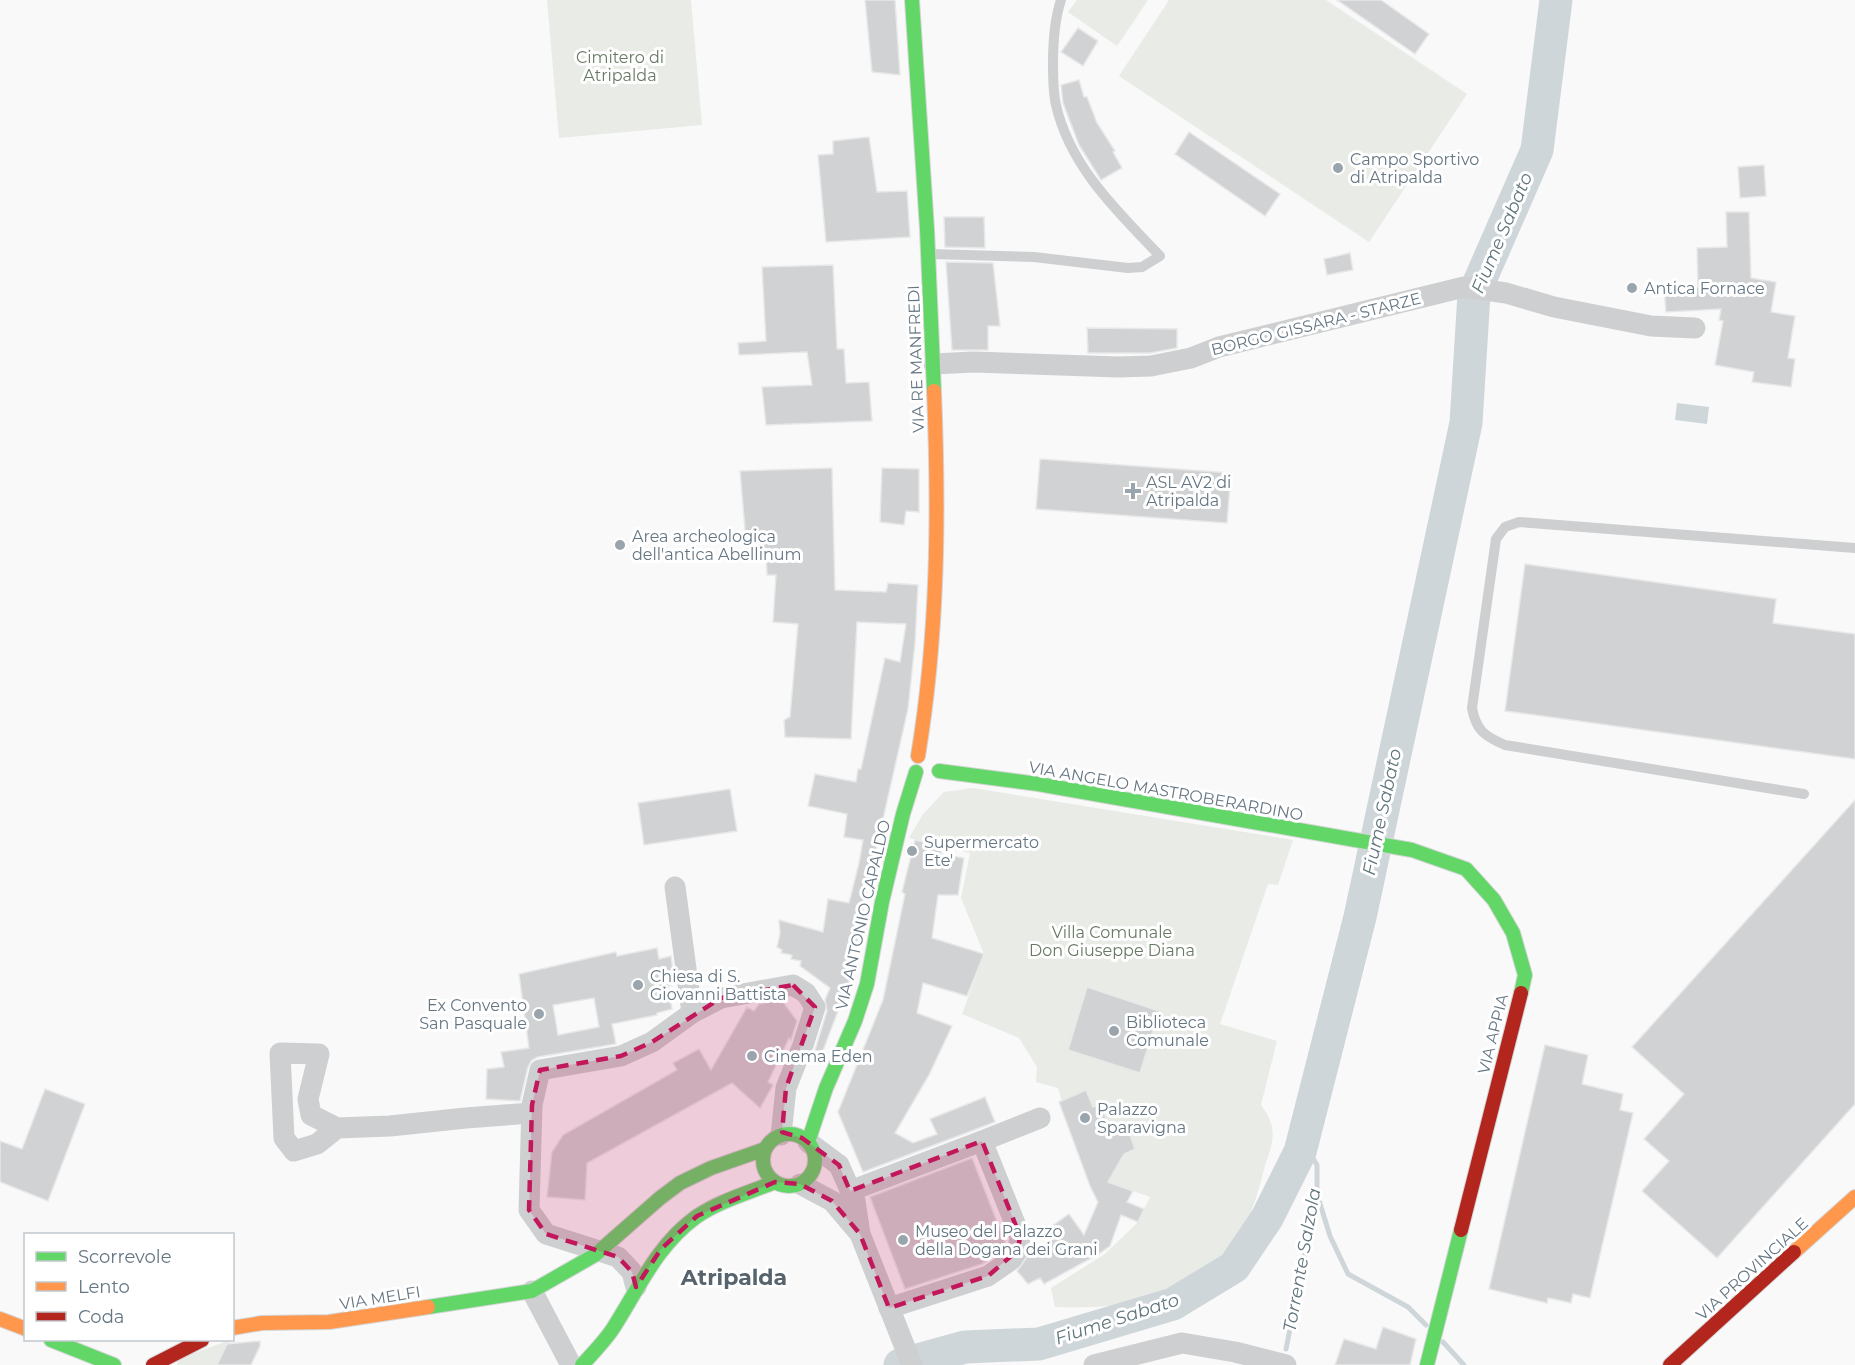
<svg xmlns="http://www.w3.org/2000/svg" width="1855" height="1365" viewBox="0 0 1855 1365" font-family="Montserrat,sans-serif">
<style>
.green{fill:#e8ebe6}
.water{fill:#ced6d9}
.lines{fill:none;stroke-linecap:round;stroke-linejoin:round}
.stream{stroke:#ced6d9;stroke-width:5}
.river{stroke:#ced6d9;stroke-width:33}
.building{fill:#d0d2d3;stroke:#e8e8e8;stroke-width:1.5;fill-rule:evenodd}
.fast-casing{stroke:#d5d6d7;stroke-width:16}
.slow-casing{stroke:#d5d6d7;stroke-width:16}
.jam-casing{stroke:#d5d6d7;stroke-width:16}
.lane{stroke:#cecfd0;stroke-width:10}
.street{stroke:#cecfd0;stroke-width:21}
.fast{stroke:#63d668;stroke-width:14}
.slow{stroke:#ff974d;stroke-width:14}
.jam{stroke:#b3261e;stroke-width:14}
.marked{fill:#c2185b;fill-opacity:0.2;stroke:#c2185b;stroke-width:4.5;stroke-dasharray:12 8;stroke-linejoin:round}
.poi-dot{fill:#99a4ac;stroke:#fff;stroke-width:2}
.labels{text-anchor:middle;dominant-baseline:central;stroke-width:6;stroke-linejoin:round;paint-order:stroke}
.park-label{font-size:16px;fill:#687a64;stroke:#fff}
.poi-label{font-size:16px;fill:#657683;stroke:#fff;text-anchor:start}
.street-label{font-size:16px;fill:#657683;stroke:#fff}
.water-label{font-size:18px;font-style:italic;fill:#60757c;stroke:#fff}
.district-label{font-size:22px;font-weight:bold;fill:#57646e;stroke:#fff}
</style>
<rect width="100%" height="100%" fill="#f9f9f9"/>
<g class="green">
<polygon points="547,0 691,0 702,125 559,138"/>
<polygon points="1077,0 1148,0 1117,46 1068,12"/>
<polygon points="1169,0 1326,0 1467,94 1369,242 1119,76"/>
<path d="M973,788L1293,840L1278,885L1268,884L1220,1024L1277,1041L1261,1105C1281,1132 1271,1144 1263,1173C1257,1196 1250,1221 1236,1241C1193,1301 1123,1309 1055,1307L1051,1288L1105,1254L1138,1222L1150,1197L1107,1182L1118,1156L1135,1149L1126,1125L1111,1130L1100,1104L1093,1107L1086,1090L1062,1101L1058,1088L1036,1082L1037,1067L1019,1038L962,1014L984,954L961,898L970,853L909,838L923,814L944,792Z"/>
<polygon points="230,1340 217,1365 177,1365 178,1359"/>
</g>
<polygon class="water" points="1677,403 1709,407 1707,424 1675,420"/>
<g class="lines">
<g class="stream">
<polyline points="1317,1194 1330,1236 1348,1274 1408,1307 1426,1325"/>
<polyline points="1443,1342 1464,1365"/>
<polyline points="1286,1349 1317,1194 1317,1165 1308,1150 1304,1137"/>
</g>
<polyline class="river" points="900,1365 965,1347 1039,1344 1173,1304 1234,1267 1267,1218 1300,1152 1360,917 1466,423 1474,294 1537,150 1556,0"/>
</g>
<g class="building">
<polygon points="865,0 895,0 900,75 872,72"/>
<polygon points="1337,0 1381,0 1429,34 1415,54"/>
<polygon points="1078,28 1098,41 1083,66 1061,52"/>
<polygon points="1079,80 1084,97 1087,97 1097,123 1115,151 1113,152 1122,168 1101,180 1079,145 1063,103 1061,85"/>
<polygon points="1189,132 1280,194 1265,216 1175,154"/>
<polygon points="869,137 877,192 907,191 910,237 826,242 818,155 833,154 833,141"/>
<polygon points="1764,165 1766,196 1740,198 1738,167"/>
<polygon points="1726,212 1749,212 1751,278 1776,282 1771,312 1795,316 1788,358 1795,359 1791,387 1752,382 1754,372 1715,365 1723,321 1719,320 1721,309 1666,312 1664,288 1698,287 1697,248 1727,247"/>
<polygon points="944,217 984,217 985,248 945,247"/>
<polygon points="1350,253 1353,270 1327,275 1324,259"/>
<polygon points="946,262 993,263 1000,326 988,326 988,350 952,350"/>
<polygon points="833,265 837,349 844,349 846,383 869,382 872,421 766,425 762,387 812,385 807,352 739,355 738,343 766,341 762,267"/>
<polygon points="1087,328 1177,329 1177,348 1150,353 1088,353"/>
<polygon points="1040,459 1231,473 1227,523 1036,509"/>
<polygon points="832,468 835,590 886,592 888,583 918,585 915,643 908,709 865,898 850,980 822,1053 815,1050 827,1011 825,1000 830,988 800,966 801,961 791,959 792,955 781,953 782,950 777,947 780,934 779,920 823,932 828,899 849,903 859,863 863,840 844,837 847,814 808,806 815,774 856,782 858,769 861,769 885,658 900,662 906,624 857,622 851,739 785,737 784,720 790,717 798,624 773,622 776,575 767,575 766,556 747,553 740,471"/>
<polygon points="882,468 919,469 919,512 906,511 904,525 880,522"/>
<polygon points="1525,564 1776,599 1773,623 1855,634 1855,759 1505,711"/>
<polygon points="730,789 737,831 644,845 638,803"/>
<polygon points="1855,800 1855,1104 1717,1258 1642,1191 1669,1161 1644,1139 1684,1094 1632,1047"/>
<polygon points="915,840 941,846 941,854 964,858 958,895 938,895 932,938 984,954 967,996 923,983 917,1013 952,1026 929,1075 895,1133 913,1143 937,1134 930,1119 985,1097 995,1122 863,1172 838,1112 883,1000 905,894 902,892"/>
<path d="M657,948L659,959L671,956L675,984L668,986L672,1009L657,1013V1015L612,1024L616,1044L538,1057L532,1060L528,1067L520,1101L486,1099L487,1069L504,1067L501,1052L529,1048L519,974L616,952L617,956ZM594,998L599,1027L558,1035L553,1005Z"/>
<polygon points="1087,987 1159,1011 1140,1073 1068,1050"/>
<polygon points="775,1001 783,1002 797,1021 791,1040 789,1038 768,1082 773,1085 760,1108 732,1083 587,1163 585,1200 547,1197 552,1152 563,1135 677,1070 673,1063 699,1049 711,1070 747,1007 754,1011 759,1004"/>
<polygon points="1545,1045 1588,1055 1582,1084 1623,1094 1620,1110 1633,1113 1590,1298 1573,1294 1571,1303 1548,1298 1547,1303 1489,1289"/>
<polygon points="45,1089 85,1104 48,1201 0,1182 0,1141 22,1149"/>
<polygon points="1086,1090 1093,1107 1100,1104 1111,1130 1126,1124 1135,1149 1124,1154 1108,1182 1133,1191 1127,1202 1144,1209 1138,1222 1121,1215 1110,1246 1097,1255 1044,1284 1040,1278 1028,1284 1017,1271 1030,1253 1032,1254 1053,1239 1048,1229 1069,1214 1084,1235 1098,1202 1090,1186 1059,1102"/>
<polygon points="972,1158 1006,1245 1002,1251 982,1264 905,1289 870,1197"/>
<polygon points="1383,1327 1416,1339 1410,1365 1335,1365 1344,1339 1376,1349"/>
<polygon points="260,1341 260,1346 251,1365 217,1365 227,1344"/>
</g>
<g class="lines">
<defs>
<g id="fast">
<polyline points="912,0 927,229 934,391"/>
<polyline points="939,771 1038,784 1412,850 1466,869 1494,900 1513,933 1525,975 1521,993"/>
<circle cx="789" cy="1160" r="26"/>
<polyline points="808,1142 826,1088 855,1021 867,984 882,902 903,814 916,772"/>
<polyline points="428,1307 532,1291 595,1255 660,1198 680,1183 711,1168 765,1149"/>
<polyline points="51,1340 114,1365"/>
<path d="M582,1365C592,1354 603,1343 612,1330C638,1290 656,1246 696,1217C719,1201 748,1193 775,1182"/>
<polyline points="1427,1365 1461,1230"/>
</g>
<g id="slow">
<path d="M918,756C938,635 939,513 934,391"/>
<polyline points="1794,1252 1855,1197"/>
<polyline points="0,1319 26,1329"/>
<polyline points="232,1328 262,1323 329,1322 428,1307"/>
</g>
<g id="jam">
<polyline points="1461,1230 1521,993"/>
<polyline points="153,1365 202,1340"/>
<polyline points="1670,1365 1794,1252"/>
</g>
</defs>
<use href="#fast" class="fast-casing"/>
<use href="#slow" class="slow-casing"/>
<use href="#jam" class="jam-casing"/>
<g class="lane">
<path d="M931,254L1034,257L1128,268L1142,267L1160,256C1118,212 1070,167 1056,105C1053,92 1053,77 1053,64C1053,42 1054,21 1061,0"/>
<path d="M1804,794L1505,745C1484,736 1476,730 1472,708L1496,539L1505,527L1519,522L1855,548"/>
</g>
<g class="street">
<polyline points="934,364 973,362 1118,367 1151,366 1191,358 1219,347 1464,287 1506,293 1554,307 1651,326 1695,328"/>
<polyline points="692,1013 721,998 793,985 806,993 815,1007 803,1045 786,1088 781,1135"/>
<polyline points="337,1128 317,1144 294,1151 284,1138 280,1053 319,1054 308,1099 311,1115 337,1128 390,1126 466,1118 531,1113"/>
<polyline points="982,1141 1040,1118"/>
<polyline points="808,1142 839,1165 855,1201 860,1234 912,1365"/>
<polyline points="800,1184 832,1201 860,1234"/>
<polyline points="850,1191 982,1141 1020,1236 1018,1250 1011,1260 988,1276 889,1308"/>
<polyline points="636,1287 632,1272 618,1257 546,1234 529,1210 532,1105 540,1070 621,1056 652,1042 692,1013 675,887"/>
<polyline points="532,1291 571,1365"/>
<polyline points="1094,1365 1182,1343 1235,1352 1286,1365"/>
</g>
<use href="#fast" class="fast"/>
<use href="#slow" class="slow"/>
<use href="#jam" class="jam"/>
</g>
<path class="marked" d="M793,985L815,1007L786,1088L782,1132L802,1138L839,1165L850,1191L982,1141L1020,1236L1018,1250L988,1276L889,1308L860,1234L832,1201L800,1184L775,1182L697,1216L661,1249L636,1287L632,1272L618,1257L546,1234L529,1210L532,1105L540,1070L621,1056L652,1042L721,998Z"/>
<g class="poi-dot">
<circle cx="1338" cy="168" r="6"/>
<circle cx="1632" cy="288" r="6"/>
<path d="M1130 482h6v6h6v6h-6v6h-6v-6h-6v-6h6z"/>
<circle cx="620" cy="545" r="6"/>
<circle cx="912" cy="851" r="6"/>
<circle cx="638" cy="985" r="6"/>
<circle cx="539" cy="1014" r="6"/>
<circle cx="1114" cy="1031" r="6"/>
<circle cx="752" cy="1056" r="6"/>
<circle cx="1085" cy="1118" r="6"/>
<circle cx="903" cy="1240" r="6"/>
</g>
<g class="labels">
<g class="park-label">
<text x="620" y="57">Cimitero di<tspan x="620" dy="18">Atripalda</tspan></text>
<text x="1112" y="932">Villa Comunale<tspan x="1112" dy="18">Don Giuseppe Diana</tspan></text>
</g>
<g class="poi-label">
<text x="1350" y="159">Campo Sportivo<tspan x="1350" dy="18">di Atripalda</tspan></text>
<text x="1644" y="288">Antica Fornace</text>
<text x="1146" y="482">ASL AV2 di<tspan x="1146" dy="18">Atripalda</tspan></text>
<text x="632" y="536">Area archeologica<tspan x="632" dy="18">dell'antica Abellinum</tspan></text>
<text x="924" y="842">Supermercato<tspan x="924" dy="18">Ete'</tspan></text>
<text x="650" y="976">Chiesa di S.<tspan x="650" dy="18">Giovanni Battista</tspan></text>
<text x="527" y="1005" text-anchor="end">Ex Convento<tspan x="527" dy="18">San Pasquale</tspan></text>
<text x="1126" y="1022">Biblioteca<tspan x="1126" dy="18">Comunale</tspan></text>
<text x="764" y="1056">Cinema Eden</text>
<text x="1097" y="1109">Palazzo<tspan x="1097" dy="18">Sparavigna</tspan></text>
<text x="915" y="1231">Museo del Palazzo<tspan x="915" dy="18">della Dogana dei Grani</tspan></text>
</g>
<g class="street-label">
<text transform="translate(1316 324) rotate(-14)">BORGO GISSARA - STARZE</text>
<text transform="translate(916 359) rotate(-92)">VIA RE MANFREDI</text>
<text transform="translate(1166 791) rotate(10)">VIA ANGELO MASTROBERARDINO</text>
<text transform="translate(863 915) rotate(-77)">VIA ANTONIO CAPALDO</text>
<text transform="translate(1493 1034) rotate(-76)">VIA APPIA</text>
<text transform="translate(1752 1269) rotate(-42)">VIA PROVINCIALE</text>
<text transform="translate(380 1298) rotate(-9)">VIA MELFI</text>
</g>
<g class="water-label">
<text transform="translate(1502 233) rotate(-67)">Fiume Sabato</text>
<text transform="translate(1382 812) rotate(-78)">Fiume Sabato</text>
<text transform="translate(1302 1260) rotate(-80)">Torrente Salzola</text>
<text transform="translate(1117 1319) rotate(-18)">Fiume Sabato</text>
</g>
<g class="district-label">
<text x="734" y="1277">Atripalda</text>
</g>
</g>
<rect x="24" y="1233" width="210" height="108" fill="#ffffff" stroke="#c1c8cd" stroke-width="1.5"/>
<rect x="36" y="1252" width="30" height="9" fill="#63d668" stroke="#c1c8cd" stroke-width="1.5"/>
<text x="78" y="1263" font-size="18" fill="#657683">Scorrevole</text>
<rect x="36" y="1282" width="30" height="9" fill="#ff974d" stroke="#c1c8cd" stroke-width="1.5"/>
<text x="78" y="1293" font-size="18" fill="#657683">Lento</text>
<rect x="36" y="1312" width="30" height="9" fill="#b3261e" stroke="#c1c8cd" stroke-width="1.5"/>
<text x="78" y="1323" font-size="18" fill="#657683">Coda</text>
</svg>
